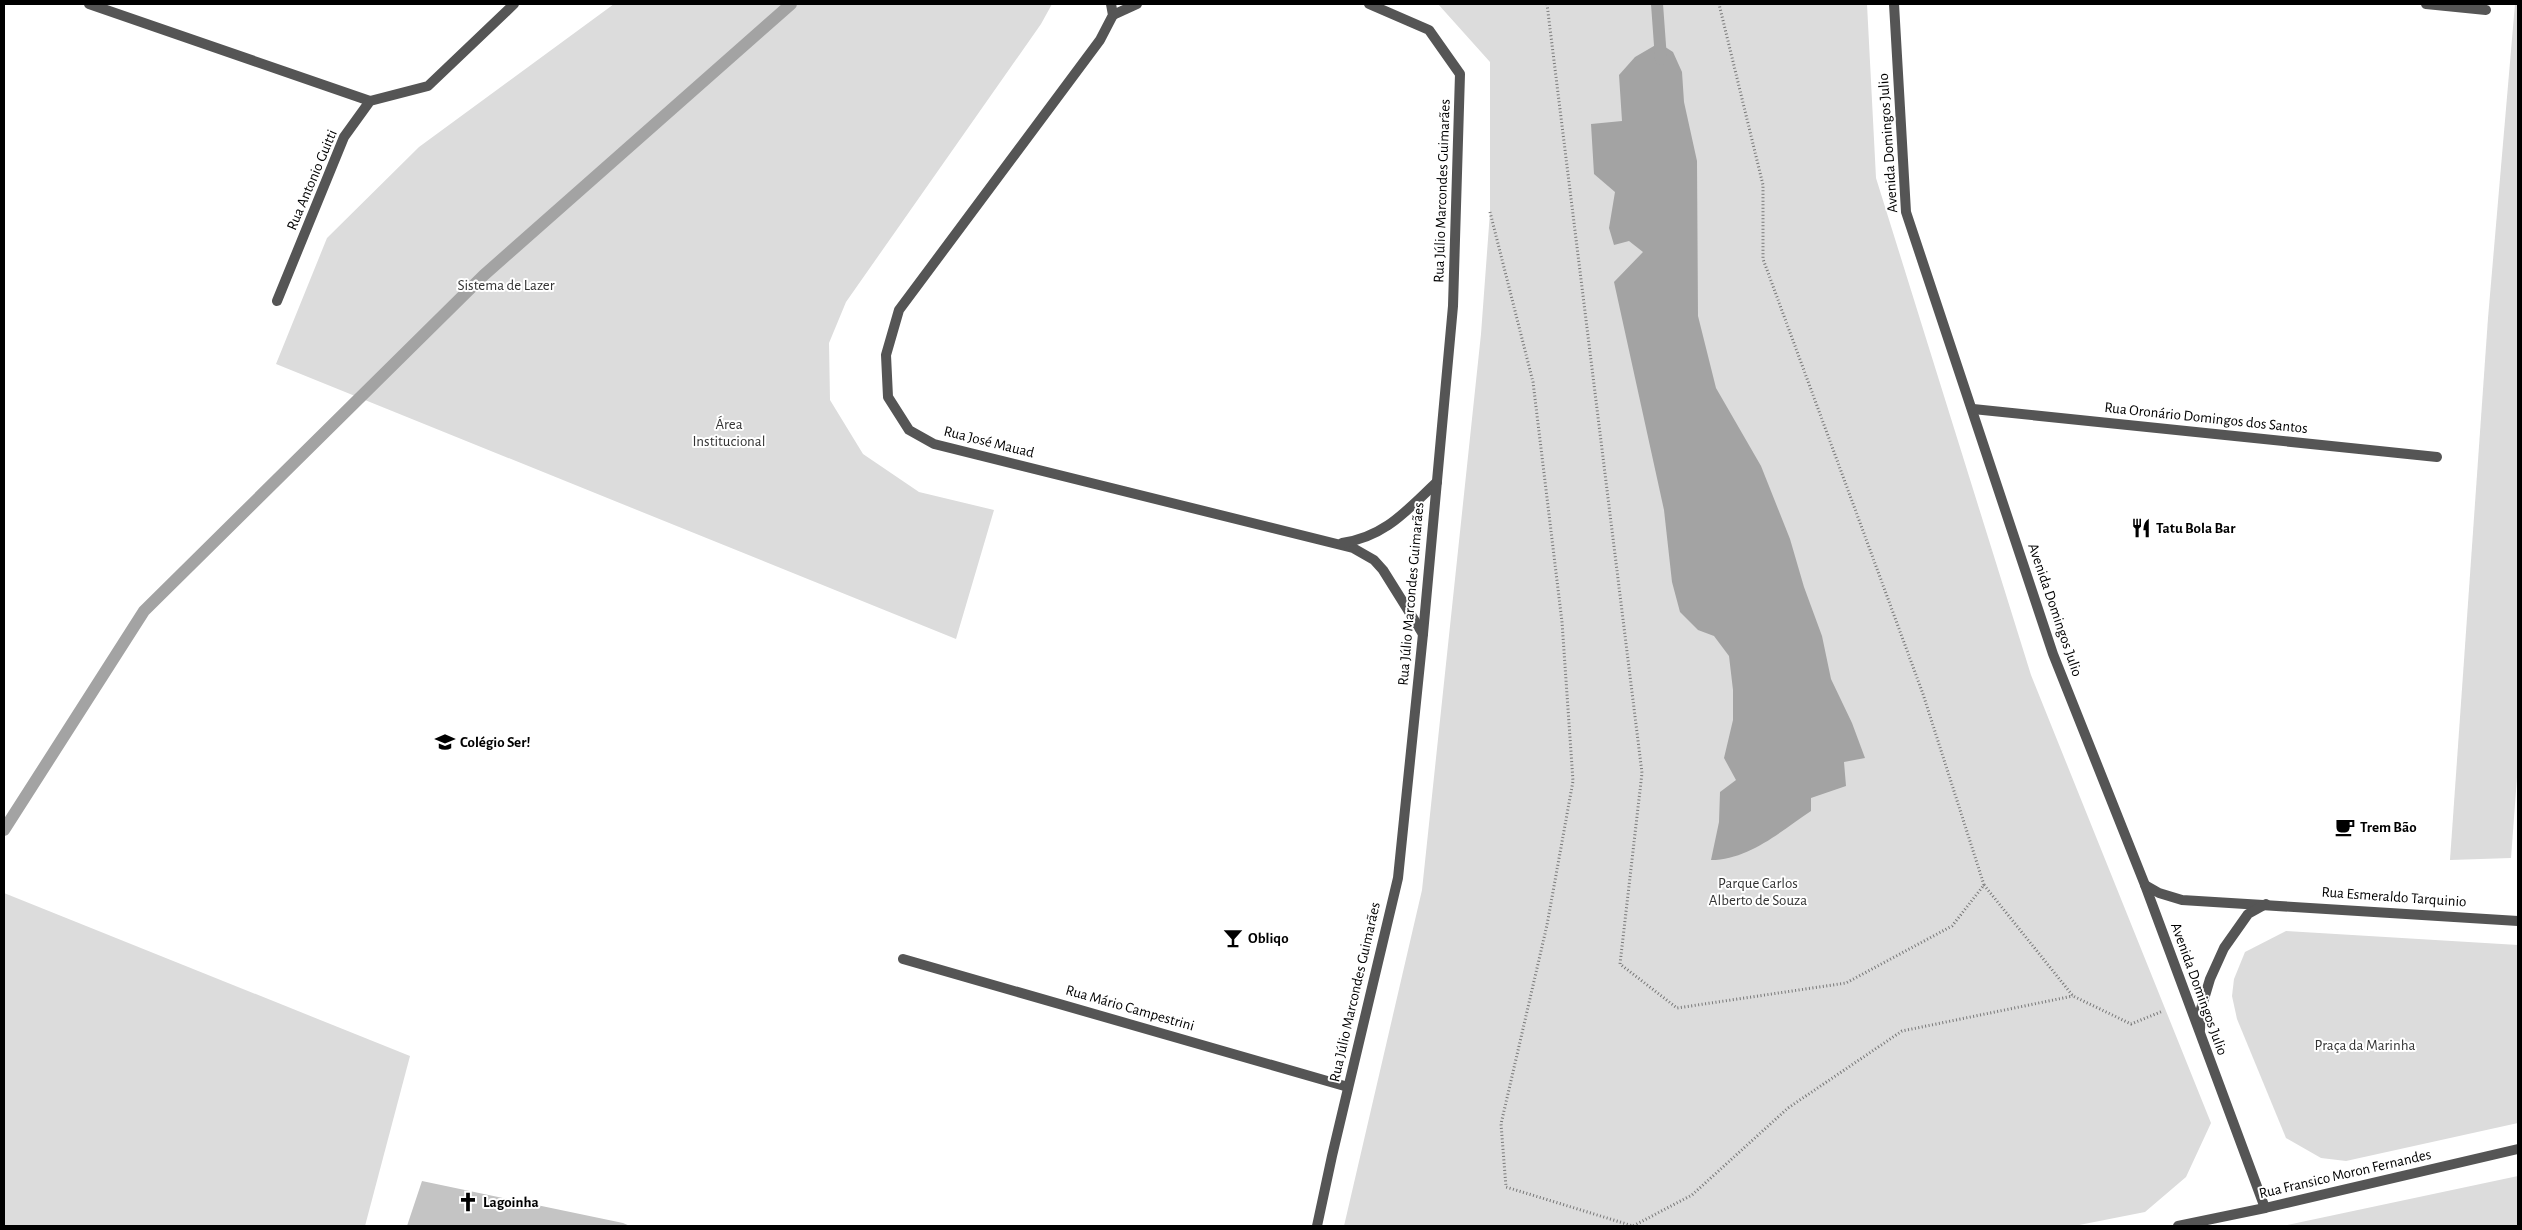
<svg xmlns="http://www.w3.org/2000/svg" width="2522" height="1230" viewBox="0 0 2522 1230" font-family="'Alegreya Sans',sans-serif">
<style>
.green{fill:#dcdcdc}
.water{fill:#a3a3a3}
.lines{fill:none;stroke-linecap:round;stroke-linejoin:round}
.stream{stroke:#a3a3a3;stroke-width:12}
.building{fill:#c4c4c4}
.path{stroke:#777;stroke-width:3;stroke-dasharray:1 2.5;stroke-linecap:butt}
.street{stroke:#555;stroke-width:10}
.labels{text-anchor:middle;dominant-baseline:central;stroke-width:4;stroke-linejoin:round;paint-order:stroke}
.street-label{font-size:15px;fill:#000;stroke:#fff}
.park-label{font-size:15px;fill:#333;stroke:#fff}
.poi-label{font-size:15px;font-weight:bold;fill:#000;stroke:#fff;text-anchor:start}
</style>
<rect width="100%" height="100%" fill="#fff"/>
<g class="green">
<polygon points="614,4 1052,4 1041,24 846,302 829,343 830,400 863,454 919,492 994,510 956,639 276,364 327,238 419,147"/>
<polygon points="1438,4 1867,4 1876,178 2031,675 2211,1123 2186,1177 2145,1212 2074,1226 1344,1226 1422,890 1481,334 1490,212 1490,62"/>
<polygon points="2515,4 2518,4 2518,764 2511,858 2450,860 2488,318"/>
<polygon points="4,893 410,1056 365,1226 4,1226"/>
<polygon points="2286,931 2518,945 2518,1123 2346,1161 2321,1158 2286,1138 2237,1019 2232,996 2234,979 2245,952"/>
<polygon points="2518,1176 2518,1226 2283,1226"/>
</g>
<path class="water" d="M1659,43L1673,52L1682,72L1684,102L1697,161L1698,316L1716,388L1761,466L1790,539L1804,587L1822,636L1831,679L1852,723L1865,758L1844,762L1846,786L1811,798V811C1781,831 1749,860 1711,860L1719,822L1720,792L1736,780L1724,758L1733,720V690L1729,656L1714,636L1698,630L1680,612L1672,582L1664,510L1614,282L1643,252L1629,241L1614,245L1609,228L1615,192L1594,174L1591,124L1622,121L1619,75L1635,57Z"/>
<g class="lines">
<g class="stream">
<polyline points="1657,4 1661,59"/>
<polyline points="4,830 144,611 484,275 791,4"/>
</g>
</g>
<polygon class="building" points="422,1181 623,1223 630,1226 407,1226"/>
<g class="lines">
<g class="path">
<polyline points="1547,4 1642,773 1620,964 1677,1008 1846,983 1952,926 1984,885 1923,694 1763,259 1763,185 1719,4"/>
<polyline points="1490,212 1533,382 1562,622 1573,781 1547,925 1501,1124 1506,1187 1633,1226 1692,1195 1788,1108 1902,1031 2073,996"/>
<polyline points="1984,885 2073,996 2131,1024 2163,1011"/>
</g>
<g class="street">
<polyline points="89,4 370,101"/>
<polyline points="1111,4 1113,15 1100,40 899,310 886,355 888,397 909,430 934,444 1353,548 1374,560 1383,570 1423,634"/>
<polyline points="1894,4 1906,212 2053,654 2145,885 2265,1208"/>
<polyline points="2426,4 2486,10"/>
<polyline points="1113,15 1137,4"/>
<polyline points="277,301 344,137 370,101 428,86 514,4"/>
<polyline points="1973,409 2437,457"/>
<path d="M1342,543C1385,537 1407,510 1437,482"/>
<polyline points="2145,885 2159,893 2182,900 2518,921"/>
<polyline points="903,959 1348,1087"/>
<polyline points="2200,1030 2201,1009 2210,979 2224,948 2248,914 2266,904"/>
<polyline points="1317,1226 1332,1156 1398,878 1423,634 1453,306 1460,74 1429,30 1369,4"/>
<polyline points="2178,1226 2265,1208 2518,1149"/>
</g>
</g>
<defs>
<symbol id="restaurant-bare" viewBox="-9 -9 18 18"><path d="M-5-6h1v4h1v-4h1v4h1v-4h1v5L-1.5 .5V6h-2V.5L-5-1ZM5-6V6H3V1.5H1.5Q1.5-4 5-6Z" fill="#000" stroke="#fff" stroke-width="2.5" paint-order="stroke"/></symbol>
<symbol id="school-bare" viewBox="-9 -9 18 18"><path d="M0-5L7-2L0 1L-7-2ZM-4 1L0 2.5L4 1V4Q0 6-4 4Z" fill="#000" stroke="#fff" stroke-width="2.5" paint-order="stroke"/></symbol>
<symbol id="cafe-bare" viewBox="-9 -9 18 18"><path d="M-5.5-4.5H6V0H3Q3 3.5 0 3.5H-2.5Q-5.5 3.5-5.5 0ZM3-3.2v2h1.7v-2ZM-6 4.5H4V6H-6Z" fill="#000" stroke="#fff" stroke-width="2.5" paint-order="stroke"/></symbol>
<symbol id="bar-bare" viewBox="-9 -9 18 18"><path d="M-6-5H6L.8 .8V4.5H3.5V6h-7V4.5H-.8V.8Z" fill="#000" stroke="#fff" stroke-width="2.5" paint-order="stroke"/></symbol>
<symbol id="church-bare" viewBox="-9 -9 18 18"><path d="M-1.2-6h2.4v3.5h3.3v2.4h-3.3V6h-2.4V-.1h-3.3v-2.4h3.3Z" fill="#000" stroke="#fff" stroke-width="2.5" paint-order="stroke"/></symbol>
</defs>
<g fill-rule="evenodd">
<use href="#restaurant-bare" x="2127" y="514" width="28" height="28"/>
<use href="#school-bare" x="431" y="728" width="28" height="28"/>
<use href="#cafe-bare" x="2331" y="813" width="28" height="28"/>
<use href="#bar-bare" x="1219" y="924" width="28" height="28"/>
<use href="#church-bare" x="454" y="1188" width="28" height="28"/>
</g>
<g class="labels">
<g class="street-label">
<text transform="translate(1888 143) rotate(-94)">Avenida Domingos Julio</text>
<text transform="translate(312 180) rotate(-67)">Rua Antonio Guitti</text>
<text transform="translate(1442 191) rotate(-88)">Rua Júlio Marcondes Guimarães</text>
<text transform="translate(2206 418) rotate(6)">Rua Oronário Domingos dos Santos</text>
<text transform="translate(989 442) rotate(14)">Rua José Mauad</text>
<text transform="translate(1411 594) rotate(-85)">Rua Júlio Marcondes Guimarães</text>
<text transform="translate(2055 610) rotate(71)">Avenida Domingos Julio</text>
<text transform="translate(2394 897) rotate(4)">Rua Esmeraldo Tarquinio</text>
<text transform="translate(2199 989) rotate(70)">Avenida Domingos Julio</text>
<text transform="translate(1355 992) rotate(-77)">Rua Júlio Marcondes Guimarães</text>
<text transform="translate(1130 1008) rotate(16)">Rua Mário Campestrini</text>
<text transform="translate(2345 1174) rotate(-13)">Rua Fransico Moron Fernandes</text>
</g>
<g class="park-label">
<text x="506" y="285">Sistema de Lazer</text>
<text x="729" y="424">Área<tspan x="729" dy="17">Institucional</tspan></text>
<text x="1758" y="883">Parque Carlos<tspan x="1758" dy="17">Alberto de Souza</tspan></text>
<text x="2365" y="1045">Praça da Marinha</text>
</g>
<g class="poi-label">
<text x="2156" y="528">Tatu Bola Bar</text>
<text x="460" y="742">Colégio Ser!</text>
<text x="2360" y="827">Trem Bão</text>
<text x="1248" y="938">Obliqo</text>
<text x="483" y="1202">Lagoinha</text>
</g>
</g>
<rect width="2522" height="1230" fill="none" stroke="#000000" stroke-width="10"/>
</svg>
